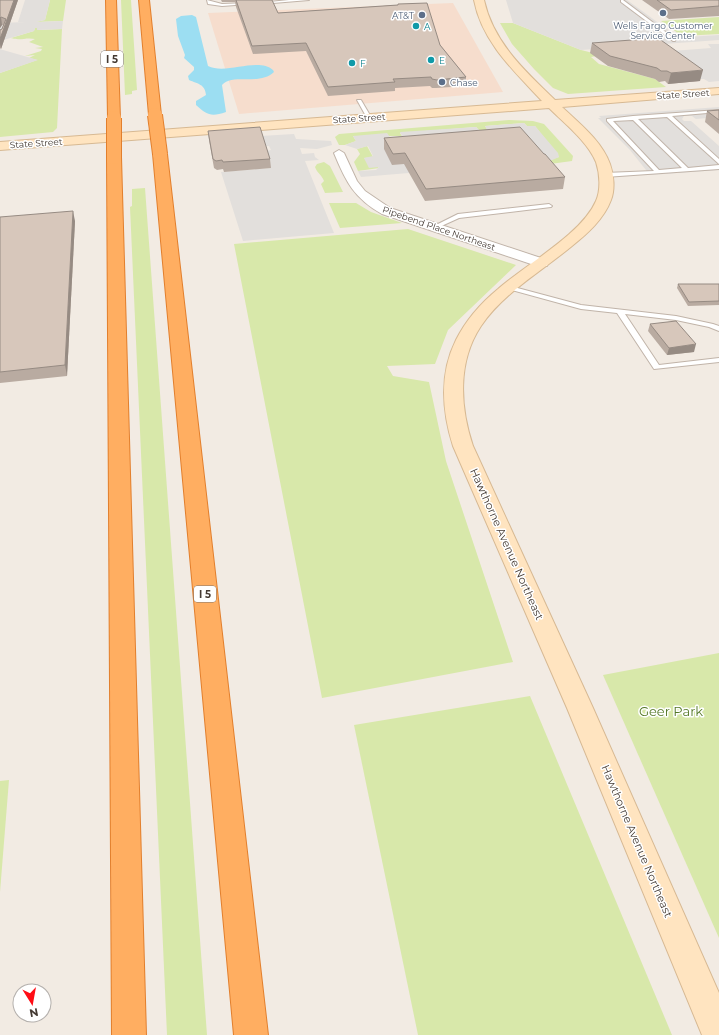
<svg xmlns="http://www.w3.org/2000/svg" width="719" height="1035" viewBox="0 0 719 1035" font-family="Montserrat,sans-serif">
<style>
.commercial{fill:#f6ddcd}
.green{fill:#d8e8aa}
.parking{fill:#e2dfdc}
.water{fill:#9cdef2}
.lines{fill:none;stroke-linecap:round;stroke-linejoin:round}
.lane-casing{stroke:#c1b4a9;stroke-width:2}
.street-casing{stroke:#c1b4a9;stroke-width:2}
.secondary-casing{stroke:#d7b993;stroke-width:2}
.highway-casing{stroke:#e27f2d;stroke-width:2}
.lane{fill:#fff;fill-rule:evenodd}
.street{fill:#fff;fill-rule:evenodd}
.secondary{fill:#ffe4c0;fill-rule:evenodd}
.highway{fill:#ffae61;fill-rule:evenodd}
.highway-bridge-casing{stroke:#e27f2d;stroke-width:16;stroke-linecap:butt}
.highway-bridge{stroke:#ffae61;stroke-width:14}
.wall{fill:#b9aba1}
.shaded-wall{fill:#968b83}
.building{fill:#d7c7bb;stroke:#968b83}
.service-dot{fill:#5c6f8a;stroke:#fff;stroke-width:1.5}
.culture-dot{fill:#0f9aa8;stroke:#fff;stroke-width:1.5}
.labels{text-anchor:middle;dominant-baseline:central;stroke-width:3;stroke-linejoin:round;paint-order:stroke}
.far-service-label{font-size:9px;fill:#4e5e75;stroke:#fff;text-anchor:end}
.far-culture-label{font-size:9px;fill:#0d838f;stroke:#fff;text-anchor:start}
.far-street-label{font-size:9px;fill:#443a33;stroke:#fff}
.shield{fill:#fff;stroke:#7c7570;stroke-width:1}
.shield-label{font-size:10px;font-weight:bold;fill:#443a33}
.street-label{font-size:11px;fill:#443a33;stroke:#fff}
.near-park-label{font-size:13px;fill:#537725;stroke:#fff}
</style>
<rect width="100%" height="100%" fill="#f2ebe3"/>
<polygon class="commercial" points="453,3 503,92 239,114 208,13"/>
<g class="green">
<polygon points="50,0 66,0 63,21 35,22 45,20"/>
<polygon points="121,0 131,0 137,90 132,91 132,94 125,95"/>
<polygon points="719,17 719,34 682,36 661,21"/>
<polygon points="500,23 513,23 581,50 593,53 596,56 591,57 599,64 655,79 666,87 568,94 553,88 534,69 512,44"/>
<path d="M35,28H37V30L62,29L57,128L53,132L0,137V73L37,60L29,58L35,55L25,56L41,51L42,49L35,48L43,47L29,42L35,39C26,37 20,41 11,38L34,31Z"/>
<polygon points="509,120 533,121 544,124 573,156 572,161 550,164 546,161 559,157 535,126 527,126 524,123 485,126 488,130 479,130 476,127 400,133 402,136 353,136 356,141 345,145 339,145 335,137 339,134"/>
<polygon points="367,146 373,157 364,158 379,168 358,171 354,162 360,154 357,149"/>
<path d="M324,162L330,166L343,192L325,193L321,184L324,181C322,175 317,173 315,167L317,164Z"/>
<polygon points="145,188 207,1035 167,1035 130,207 132,206 132,189"/>
<polygon points="329,203 356,203 371,212 402,223 340,228"/>
<polygon points="408,229 516,265 448,330 435,364 387,366 393,376 429,382 446,461 513,662 322,698 234,244"/>
<polygon points="719,653 719,938 603,675"/>
<polygon points="530,696 672,1035 418,1035 354,725"/>
<polygon points="9,780 0,892 0,781"/>
</g>
<g class="parking">
<polygon points="25,0 50,0 45,20 36,22 63,21 62,29 37,30 37,28 35,28 34,31 0,41 0,23 26,22 18,22"/>
<polygon points="506,0 627,0 675,35 687,37 719,35 719,40 581,50 513,23"/>
<polygon points="708,44 719,44 719,81 709,82 704,79 697,79 672,51 711,48"/>
<polygon points="0,49 3,50 38,60 0,73"/>
<polygon points="719,107 719,117 696,119 692,116 684,116 682,119 684,121 691,121 719,146 719,170 650,175 630,150 598,118 601,118 599,116"/>
<polygon points="524,123 527,126 535,126 558,153 559,157 550,161 361,177 358,171 376,170 379,167 369,168 364,158 373,156 368,146 357,149 345,145 356,141 353,136 387,133 390,137 402,136 400,132 476,127 479,130 487,130 485,126"/>
<polygon points="294,134 296,139 331,141 332,145 317,149 300,148 302,154 314,153 315,157 319,160 305,161 334,233 243,241 221,172 270,168 266,151 271,150 269,146 264,146 261,136"/>
</g>
<path class="water" d="M192,15L196,17L208,66C226,75 258,57 273,70L274,72C260,86 232,73 222,85L226,112C211,117 207,115 196,105V101L206,95C205,84 198,84 189,80L188,76L194,70V67L184,58L185,55L178,36L176,19L181,16Z"/>
<g class="lines">
<defs>
<g id="lane">
<polygon points="207,0 222,4 247,3 249,4 222,6 208,4"/>
<polygon points="289,0 309,0 261,4 259,3"/>
<polygon points="621,0 623,0 675,39 675,41 673,41 621,2"/>
<polygon points="357,100 361,100 371,117 371,118 367,118"/>
<path d="M719,110V112L672,116L719,159V164L667,117L638,119L688,168L719,165V169L605,177L602,175L605,173L654,171L607,121V119L633,116ZM633,120L682,168L659,170L613,121Z"/>
<polygon points="549,204 552,206 551,207 459,218 437,228 432,227 458,214"/>
<polygon points="510,286 581,305 676,316 713,324 719,326 719,331 709,327 676,320 625,314 659,365 719,358 719,362 654,369 617,313 581,309 508,289 507,288"/>
</g>
<path id="street" d="M339,150L344,153L357,181L365,191L390,208L547,260L548,263L547,266H537L382,214C354,198 346,182 334,153Z"/>
<path id="secondary" d="M474,0H484C493,42 525,71 555,100L719,88V94L562,107C579,123 602,141 610,164C614,175 615,190 611,200C604,219 587,234 572,246C542,271 503,293 481,326C457,362 460,407 473,446L593,708L719,993V1035H702L567,708L453,446C442,411 439,374 456,340C466,320 481,303 498,289C525,265 582,234 596,201C601,190 600,174 596,162C587,141 565,124 549,108L0,150V142L542,101C514,71 482,42 474,0Z"/>
<g id="highway">
<polygon points="106,0 116,0 120,118 118,121 110,121 108,118"/>
<polygon points="139,0 149,0 161,115 159,118 151,118 149,115"/>
<polygon points="160,150 165,151 167,154 268,1035 234,1035 153,154 155,151"/>
<polygon points="114,153 119,154 121,157 146,1035 112,1035 107,157 109,154"/>
</g>
</defs>
<use href="#lane" class="lane-casing"/>
<use href="#street" class="street-casing"/>
<use href="#secondary" class="secondary-casing"/>
<use href="#highway" class="highway-casing"/>
<use href="#lane" class="lane"/>
<use href="#street" class="street"/>
<use href="#secondary" class="secondary"/>
<use href="#highway" class="highway"/>
<defs>
<g id="highway-bridge">
<polyline points="155,115 160,154"/>
<polyline points="114,118 114,157"/>
</g>
</defs>
<use href="#highway-bridge" class="highway-bridge-casing"/>
<use href="#highway-bridge" class="highway-bridge"/>
</g>
<g class="wall">
<polygon points="0,0 18,0 1,49 0,48 0,30 2,29 3,25 2,25 0,28"/>
<polygon points="221,0 272,0 278,13 398,5 398,4 440,45 466,77 466,86 436,88 432,88 430,86 395,88 395,91 328,96 306,51 253,54 236,7 235,2 222,2"/>
<polygon points="642,0 719,0 719,16 669,19"/>
<polygon points="592,43 700,81 668,84 665,81 659,82 655,79 608,66 590,53"/>
<polygon points="719,110 719,134 705,122 707,111"/>
<polygon points="208,131 270,159 271,168 224,172 223,169 217,170 214,168 209,140"/>
<polygon points="384,138 544,154 565,177 563,189 425,201 404,164 392,165 384,149"/>
<polygon points="0,217 75,221 67,376 0,383"/>
<polygon points="678,284 719,284 719,305 688,306 677,288"/>
<polygon points="650,324 694,352 667,355 648,331"/>
</g>
<g class="shaded-wall">
<polygon points="14,0 18,0 1,49 0,44 0,39"/>
<polygon points="1,17 2,25 0,28 0,18"/>
<polygon points="703,70 700,81 668,84 671,73"/>
<polygon points="73,211 75,221 67,376 65,365"/>
<polygon points="696,344 694,352 667,355 669,348"/>
</g>
<g class="building">
<polygon points="0,0 14,0 0,39 0,30 2,29 6,19 1,17 0,18"/>
<polygon points="236,0 272,0 278,13 398,5 398,4 427,3 440,45 466,77 437,80 432,79 431,77 393,79 395,82 328,87 306,43 252,46"/>
<polygon points="657,0 719,0 719,6 671,10"/>
<polygon points="658,38 703,70 671,73 667,71 661,71 657,68 610,56 592,43"/>
<polygon points="719,110 719,120 707,111"/>
<polygon points="260,127 270,159 223,162 222,160 216,161 213,159 208,131"/>
<polygon points="520,127 544,154 545,154 565,177 426,189 405,153 393,154 384,138"/>
<polygon points="73,211 65,365 0,372 0,217"/>
<polygon points="678,284 719,284 719,301 689,302"/>
<polygon points="676,321 696,344 669,348 650,324"/>
</g>
<g class="service-dot">
<circle cx="663" cy="13" r="4"/>
<circle cx="422" cy="15" r="4"/>
<circle cx="442" cy="82" r="4"/>
</g>
<g class="culture-dot">
<circle cx="416" cy="26" r="4"/>
<circle cx="431" cy="60" r="4"/>
<circle cx="352" cy="63" r="4"/>
</g>
<g class="labels">
<g class="far-service-label">
<text x="414" y="15">AT&amp;T</text>
<text x="663" y="25" text-anchor="middle">Wells Fargo Customer<tspan x="663" dy="10">Service Center</tspan></text>
<text x="450" y="82" text-anchor="start">Chase</text>
</g>
<g class="far-culture-label">
<text x="424" y="26">A</text>
<text x="439" y="60">E</text>
<text x="360" y="63">F</text>
</g>
<g class="far-street-label">
<text transform="translate(683 94) rotate(-4)">State Street</text>
<text transform="translate(359 118) rotate(-4)">State Street</text>
<text transform="translate(36 143) rotate(-4)">State Street</text>
<text transform="translate(439 228) rotate(19)">Pipebend Place Northeast</text>
</g>
<g class="shield">
<rect x="101" y="51" width="22" height="16" rx="3"/>
<rect x="194" y="586" width="22" height="16" rx="3"/>
</g>
<g class="shield-label">
<text x="112" y="59">I 5</text>
<text x="205" y="594">I 5</text>
</g>
<g class="street-label">
<text transform="translate(507 544) rotate(66)">Hawthorne Avenue Northeast</text>
<text transform="translate(637 841) rotate(67)">Hawthorne Avenue Northeast</text>
</g>
<g class="near-park-label">
<text x="671" y="711">Geer Park</text>
</g>
</g>
<g transform="translate(32 1003) rotate(169)"><circle r="19" fill="#ffffff" stroke="#b4b0ad"/>
<path d="M0-3L7 15L0 10L-7 15Z" fill="#ff0d15"/>
<text y="-6" font-size="11" font-weight="bold" text-anchor="middle" fill="#443a33">N</text>
</g>
</svg>
